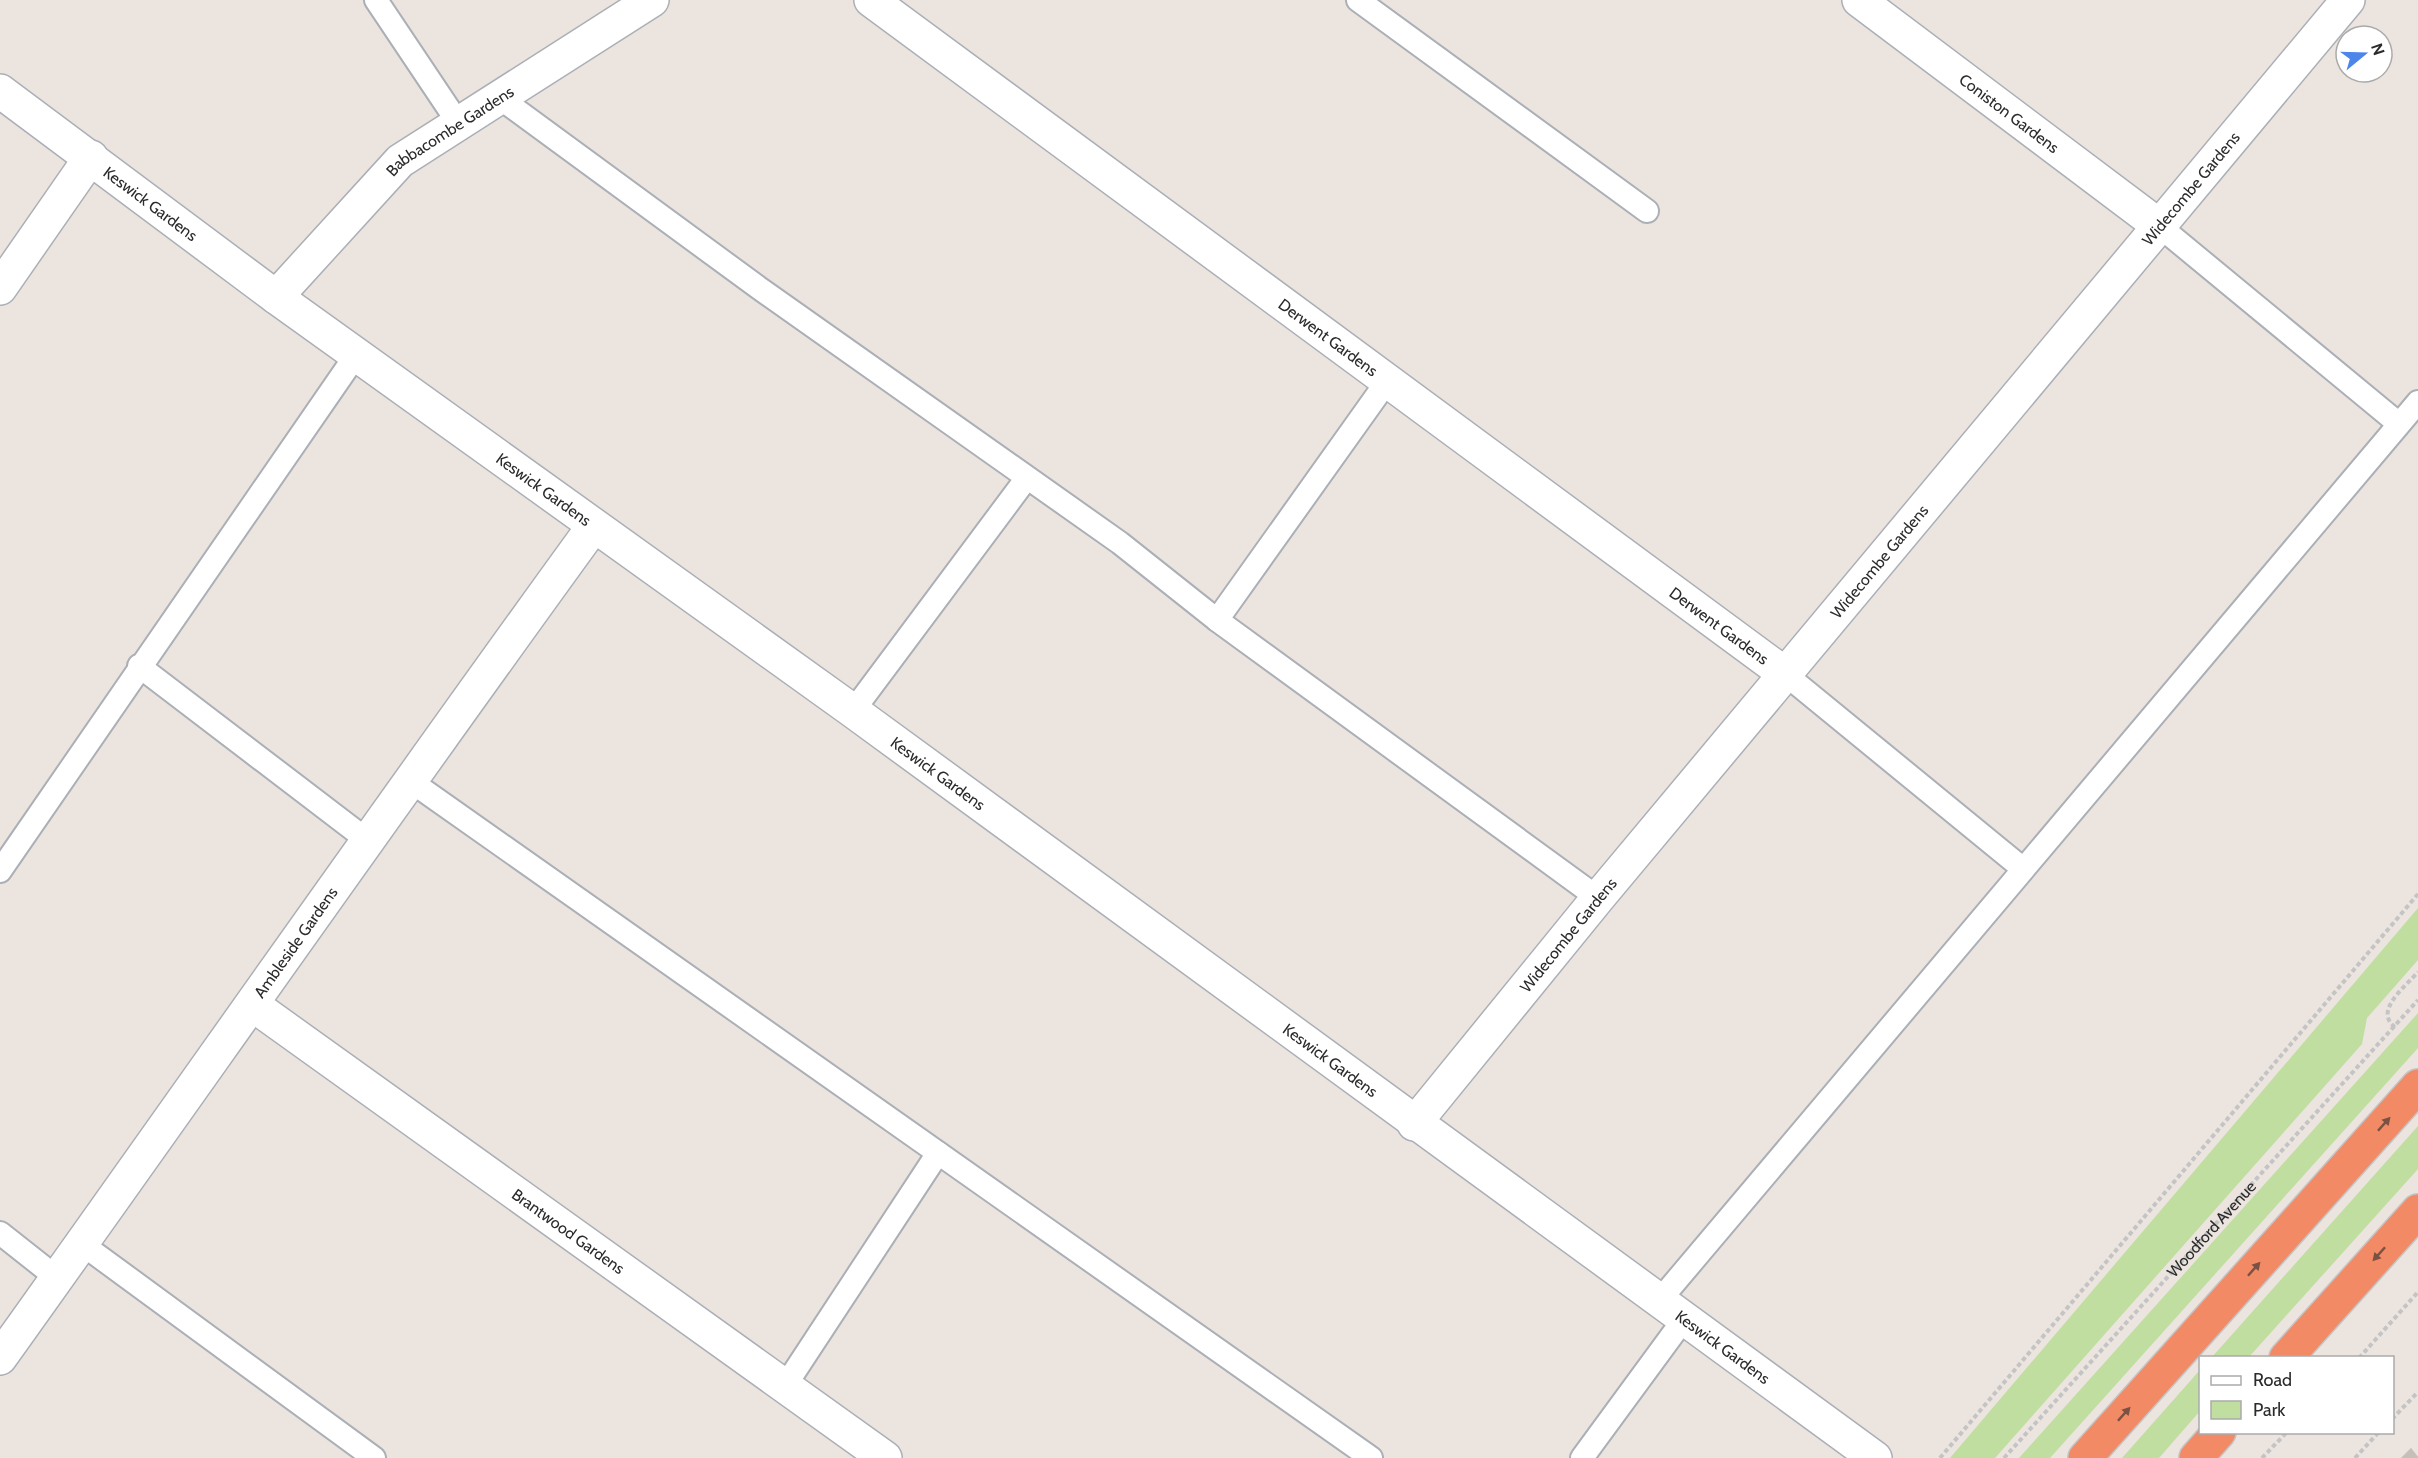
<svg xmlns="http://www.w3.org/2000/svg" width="2418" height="1458" viewBox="0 0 2418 1458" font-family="Cabin,sans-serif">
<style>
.green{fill:#bfdea0}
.building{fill:#c5bfba;stroke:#c7c0b8;stroke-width:1.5}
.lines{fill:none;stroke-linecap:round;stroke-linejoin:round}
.lane-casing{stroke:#abafb6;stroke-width:26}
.street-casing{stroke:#abafb6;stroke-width:36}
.highway-casing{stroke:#c4c4c4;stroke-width:36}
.path{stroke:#c4c4c4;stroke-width:4;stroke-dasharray:4.5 3;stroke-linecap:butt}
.lane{stroke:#fff;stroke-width:22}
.street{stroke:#fff;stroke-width:33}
.highway{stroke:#f18a65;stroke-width:33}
.oneway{fill:#7a5142}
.labels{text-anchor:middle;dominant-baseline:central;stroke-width:4.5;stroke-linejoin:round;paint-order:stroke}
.street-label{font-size:16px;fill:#2b2b2b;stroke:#fff}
</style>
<rect width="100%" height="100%" fill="#ece4df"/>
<g class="green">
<polygon points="2418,908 2418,960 2367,1018 2362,1044 1995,1458 1950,1458"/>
<polygon points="2418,1013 2418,1048 2050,1458 2019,1458"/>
<polygon points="2418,1126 2418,1169 2249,1357 2212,1357"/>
<polygon points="2200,1370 2200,1411 2159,1458 2122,1458"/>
</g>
<polygon class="building" points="2411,1449 2418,1458 2402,1458"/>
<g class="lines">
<defs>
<g id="lane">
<polyline points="376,0 459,124"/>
<polyline points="1358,0 1647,211"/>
<polyline points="500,98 759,288 1120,543 1217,620 1598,898"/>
<polyline points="2158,225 2399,424"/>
<polyline points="1217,620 1388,380"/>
<polyline points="139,666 367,840"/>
<polyline points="1785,674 2022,868"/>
<polyline points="853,711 1026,479"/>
<polyline points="409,780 1371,1458"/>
<polyline points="0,871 356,355"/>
<polyline points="0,1233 57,1278"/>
<polyline points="82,1244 374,1458"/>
<polyline points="1659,1301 2418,402"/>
<polyline points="785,1386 938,1153"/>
<polyline points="1582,1458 1684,1319"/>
</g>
<g id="street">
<path id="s2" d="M871,0L1785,674"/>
<path id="s3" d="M1859,0L2158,225"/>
<path id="s4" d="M0,91L276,297L853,711L1875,1458"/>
<polyline points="0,288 91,157"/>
<path id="s5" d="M276,297L400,161L652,0"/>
<path id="s6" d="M253,1005L885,1458"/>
<path id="s7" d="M1414,1124L1598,898L2348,0"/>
<path id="s8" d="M0,1358C198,1081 393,802 593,527"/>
</g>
<g id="highway">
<polyline points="2286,1358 2418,1211"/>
<polyline points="2085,1458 2418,1086"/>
<polyline points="2196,1458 2219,1432"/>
</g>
</defs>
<use href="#lane" class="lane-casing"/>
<use href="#street" class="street-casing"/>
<use href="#highway" class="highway-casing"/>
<g class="path">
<path d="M2395,1027C2373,1011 2406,986 2418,972"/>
<polyline points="2359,1358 2418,1292"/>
<polyline points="2392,1419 2418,1392"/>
<polyline points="1940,1458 2418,894"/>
<path id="s1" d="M2004,1458L2418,1000"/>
<polyline points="2262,1458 2287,1432"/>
<polyline points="2355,1458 2379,1432"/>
</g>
<use href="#lane" class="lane"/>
<use href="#street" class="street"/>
<use href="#highway" class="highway"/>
</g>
<defs><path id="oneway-solid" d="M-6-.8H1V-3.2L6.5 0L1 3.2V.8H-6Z" transform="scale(1.5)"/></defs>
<g class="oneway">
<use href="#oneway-solid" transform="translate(2384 1124) rotate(-48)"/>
<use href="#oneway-solid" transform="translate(2379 1254) rotate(132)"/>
<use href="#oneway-solid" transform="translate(2254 1269) rotate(-48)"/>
<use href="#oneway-solid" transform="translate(2124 1414) rotate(-48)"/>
</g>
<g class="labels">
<g class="street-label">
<text stroke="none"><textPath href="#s3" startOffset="188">Coniston Gardens</textPath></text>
<text stroke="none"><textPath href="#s5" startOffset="242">Babbacombe Gardens</textPath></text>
<text stroke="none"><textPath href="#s7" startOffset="1216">Widecombe Gardens</textPath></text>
<text stroke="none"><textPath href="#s4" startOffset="188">Keswick Gardens</textPath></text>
<text stroke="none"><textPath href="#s2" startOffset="568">Derwent Gardens</textPath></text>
<text stroke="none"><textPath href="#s4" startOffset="674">Keswick Gardens</textPath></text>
<text stroke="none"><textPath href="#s7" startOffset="730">Widecombe Gardens</textPath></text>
<text stroke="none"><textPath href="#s2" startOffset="1054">Derwent Gardens</textPath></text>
<text stroke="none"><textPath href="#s4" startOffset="1160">Keswick Gardens</textPath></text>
<text stroke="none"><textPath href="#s7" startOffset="244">Widecombe Gardens</textPath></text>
<text stroke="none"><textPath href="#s8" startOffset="510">Ambleside Gardens</textPath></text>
<text stroke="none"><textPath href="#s4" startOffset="1646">Keswick Gardens</textPath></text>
<text stroke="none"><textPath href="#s1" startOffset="309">Woodford Avenue</textPath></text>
<text stroke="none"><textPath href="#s6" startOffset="388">Brantwood Gardens</textPath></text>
<text stroke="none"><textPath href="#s4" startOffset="2132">Keswick Gardens</textPath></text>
</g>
</g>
<rect x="2199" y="1356" width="195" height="78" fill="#ffffff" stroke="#aaaaaa" stroke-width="1.5"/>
<rect x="2211" y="1376" width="30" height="9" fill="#ffffff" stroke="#aaaaaa" stroke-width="1.5"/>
<text x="2253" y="1386" font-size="18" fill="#2b2b2b">Road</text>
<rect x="2211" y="1401" width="30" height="18" fill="#bfdea0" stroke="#aaaaaa" stroke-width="1.5"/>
<text x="2253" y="1416" font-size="18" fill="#2b2b2b">Park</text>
<g transform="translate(2364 54) rotate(71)"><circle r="28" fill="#ffffff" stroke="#aaaaaa" stroke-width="1.5"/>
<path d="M0-4.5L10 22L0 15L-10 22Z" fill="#4d85eb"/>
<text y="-9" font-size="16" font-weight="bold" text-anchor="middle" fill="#2b2b2b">N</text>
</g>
</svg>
